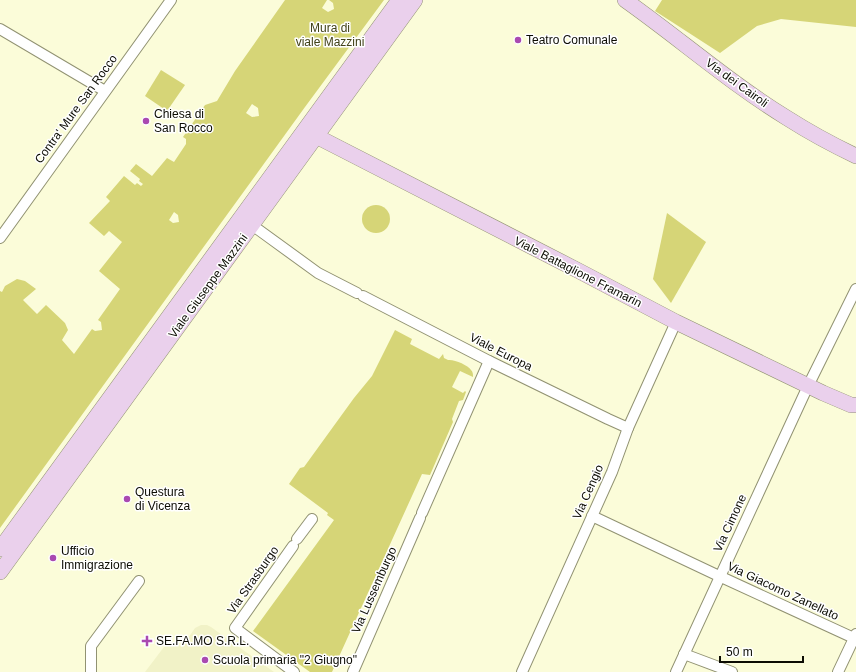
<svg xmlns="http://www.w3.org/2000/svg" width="856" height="672" viewBox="0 0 856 672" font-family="Arial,sans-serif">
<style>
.built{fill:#f1f2c7}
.green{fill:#d6d577;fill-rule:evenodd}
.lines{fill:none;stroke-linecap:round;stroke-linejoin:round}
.street-casing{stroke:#919272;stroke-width:12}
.secondary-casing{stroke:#919272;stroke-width:16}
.street{stroke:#fff;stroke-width:10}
.secondary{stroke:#ead0ec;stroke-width:15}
.poi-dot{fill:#a949b1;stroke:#fff;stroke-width:1.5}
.labels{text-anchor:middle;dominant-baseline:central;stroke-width:3;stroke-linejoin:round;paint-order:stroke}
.park-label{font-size:12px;fill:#424219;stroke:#fff}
.poi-label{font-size:12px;fill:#0c0c03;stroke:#fff;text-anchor:start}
.street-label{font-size:12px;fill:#0c0c03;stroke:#fff}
</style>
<rect width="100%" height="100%" fill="#fbfcd9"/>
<polygon class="built" points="201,625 207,625 211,627 274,672 145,672 167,643 171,646 174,642 182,647 195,628"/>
<g class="green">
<path d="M285,0H327L322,8L328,12L334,9L333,3L329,0H384L305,107L0,528V291L2,292L5,286L17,279L25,281L36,289L23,300L37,314L46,305L65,323L68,330L62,340L74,354L92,329L95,331L102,330L101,322L98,320L120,289L99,271L122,242L109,231L104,236L89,223L110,201L106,197L124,176L135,185L137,183L141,186L143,184L139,181L140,179L130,171L136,164L152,176L167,158L174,162L186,144V139L183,137L205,105L217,101L235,71ZM252,104L258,108L259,116L252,117L246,113ZM174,212L178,215L179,222L173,223L169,220Z"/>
<polygon points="662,0 856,0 856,27 781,19 757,26 720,53 655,11"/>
<polygon points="161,70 185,85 167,111 145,96"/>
<circle cx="376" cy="219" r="14"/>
<polygon points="667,213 706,242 671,303 653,279"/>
<path d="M395,330L412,339L410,344L439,359L443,354L444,358L448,360C454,359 468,365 471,370C473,372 473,374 473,377L460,371L452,387L463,393L465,391L466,392L463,400L459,401L452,419L453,422L430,475L422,474L332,672H310L253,631L334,520L327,515L328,513L289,484L300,468L304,467L354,398L372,376Z"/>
</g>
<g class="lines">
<defs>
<g id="street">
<polyline points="0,29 105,91"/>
<polyline points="252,225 318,273 357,293"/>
<polyline points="0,238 171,0"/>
<polyline points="363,296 489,361 608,419 628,428"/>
<polyline points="422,513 489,361"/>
<polyline points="592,516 719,576 856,639"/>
<polyline points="297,539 312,519"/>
<polyline points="293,546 235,628 294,672"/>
<polyline points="684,654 732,672"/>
<polyline points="91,672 91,646 139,581"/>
<polyline points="353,672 420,518"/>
<polyline points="522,672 612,472 628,428 676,322"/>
<polyline points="676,672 808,386 856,289"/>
<polyline points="838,672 856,634"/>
</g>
<g id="secondary">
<path d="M625,0C680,39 730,83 787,118C809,132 833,145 856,156"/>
<polyline points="308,132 579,271 676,322 823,393 851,405 856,405"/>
<polyline points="0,549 399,0"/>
<polyline points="0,572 415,0"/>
</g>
</defs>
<use href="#street" class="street-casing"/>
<use href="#secondary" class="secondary-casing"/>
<use href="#street" class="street"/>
<use href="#secondary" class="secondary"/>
</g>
<g class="poi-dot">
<circle cx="518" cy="40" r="4"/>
<circle cx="146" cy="121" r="4"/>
<circle cx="127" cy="499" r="4"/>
<circle cx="53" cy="558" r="4"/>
<path d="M145 635h4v4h4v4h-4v4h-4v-4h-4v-4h4z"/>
<circle cx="205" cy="660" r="4"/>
</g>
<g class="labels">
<g class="park-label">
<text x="330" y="28">Mura di<tspan x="330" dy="14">viale Mazzini</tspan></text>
</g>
<g class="poi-label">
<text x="526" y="40">Teatro Comunale</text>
<text x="154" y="114">Chiesa di<tspan x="154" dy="14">San Rocco</tspan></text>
<text x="135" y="492">Questura<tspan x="135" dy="14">di Vicenza</tspan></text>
<text x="61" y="551">Ufficio<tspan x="61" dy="14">Immigrazione</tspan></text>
<text x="156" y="641">SE.FA.MO S.R.L.</text>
<text x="213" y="660">Scuola primaria "2 Giugno"</text>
</g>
<g class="street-label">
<text transform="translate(737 83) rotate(36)">Via dei Cairoli</text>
<text transform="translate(76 109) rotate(-54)">Contra' Mure San Rocco</text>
<text transform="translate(578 272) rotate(27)">Viale Battaglione Framarin</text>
<text transform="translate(208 286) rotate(-54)">Viale Giuseppe Mazzini</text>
<text transform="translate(501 352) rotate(27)">Viale Europa</text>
<text transform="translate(588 492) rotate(-66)">Via Cengio</text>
<text transform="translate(730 523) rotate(-65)">Via Cimone</text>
<text transform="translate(253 580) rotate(-55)">Via Strasburgo</text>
<text transform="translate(374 590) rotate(-66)">Via Lussemburgo</text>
<text transform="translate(783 591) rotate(25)">Via Giacomo Zanellato</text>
</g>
</g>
<path d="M720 656v6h83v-6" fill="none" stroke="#0c0c03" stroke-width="2"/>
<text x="726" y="656" font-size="12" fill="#0c0c03" stroke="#ffffff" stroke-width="3" paint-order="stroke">50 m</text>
</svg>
